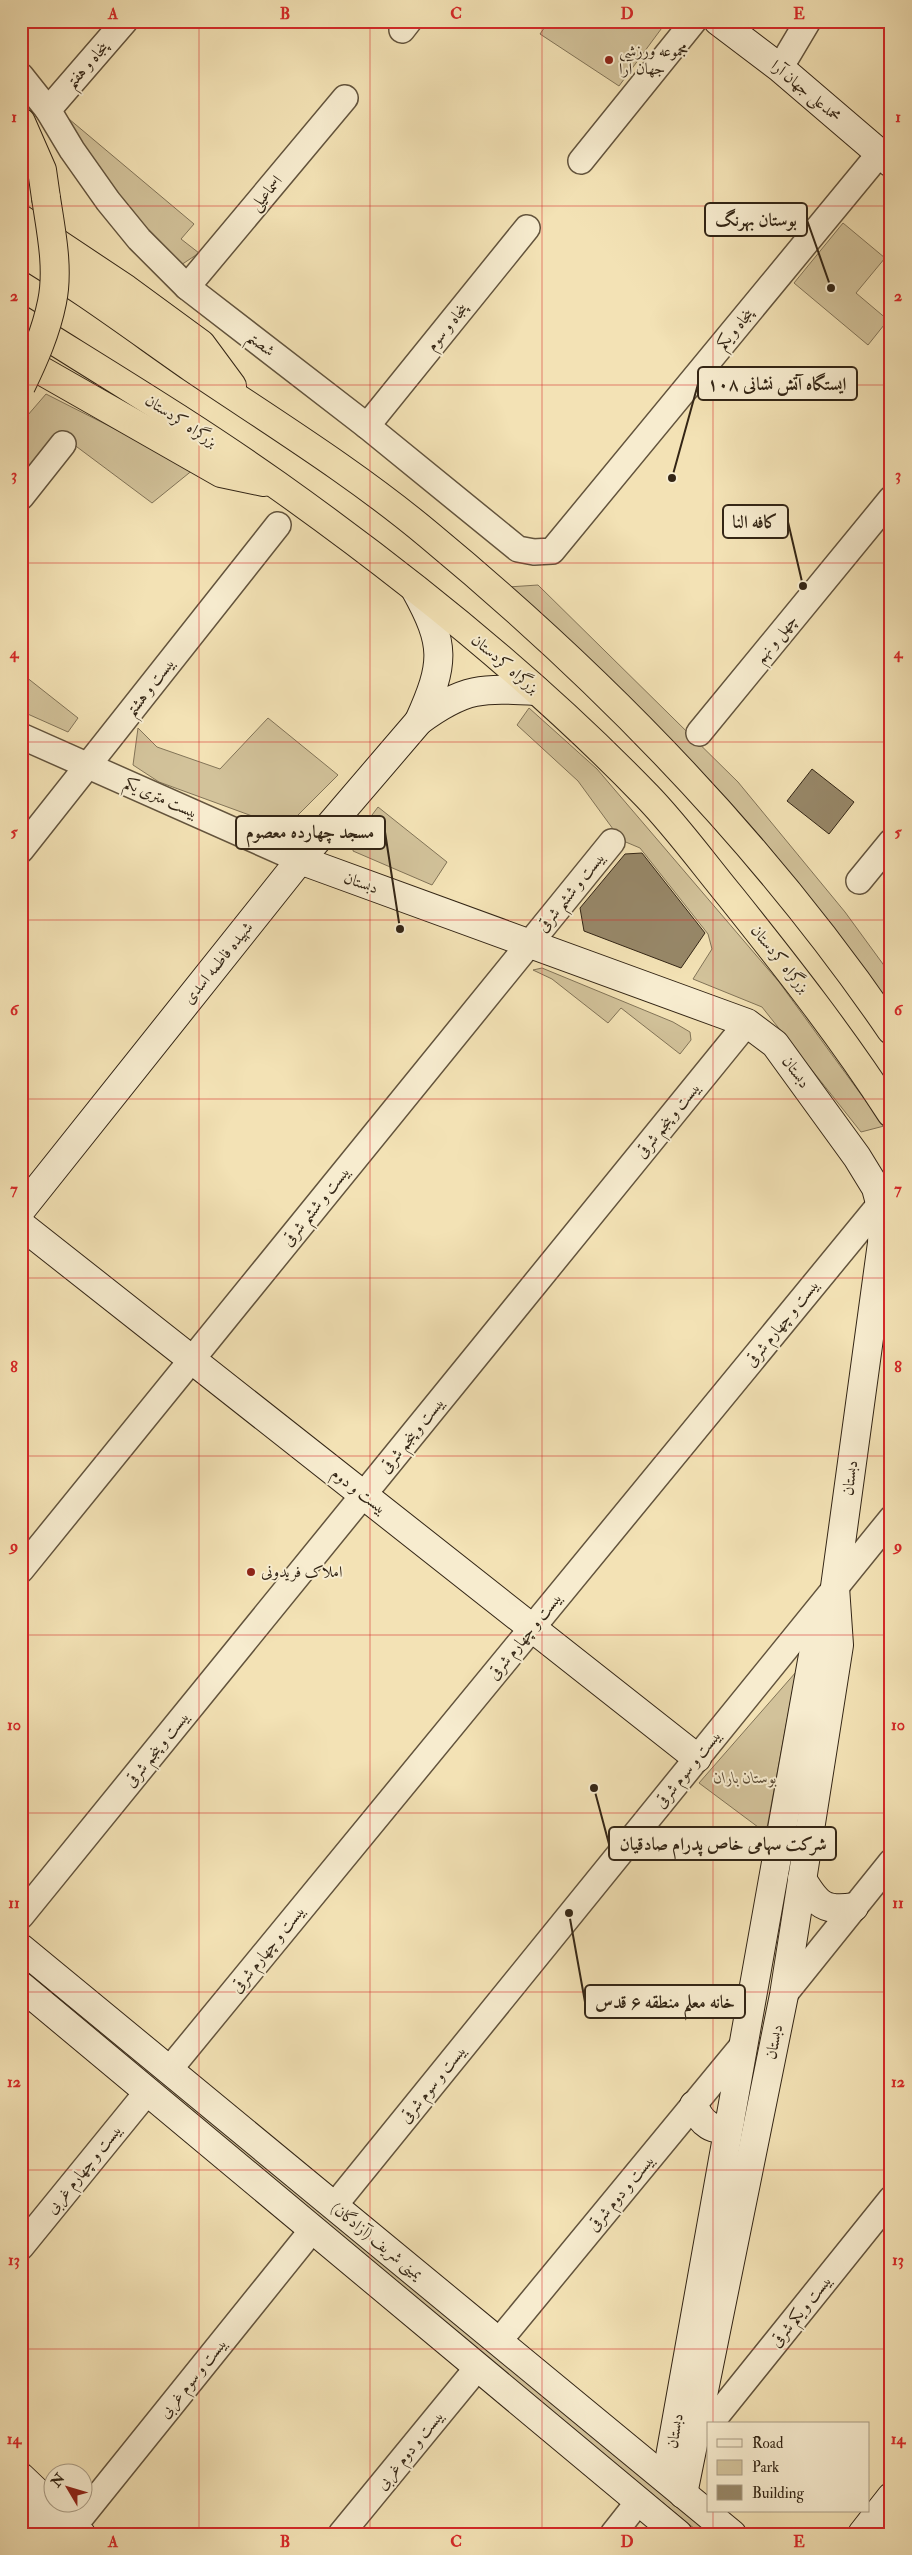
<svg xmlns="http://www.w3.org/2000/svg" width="912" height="2555" viewBox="0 0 912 2555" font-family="'IM FELL Double Pica',Amiri,serif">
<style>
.green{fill:#d2c29a;stroke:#827458}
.building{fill:#978768;stroke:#332515}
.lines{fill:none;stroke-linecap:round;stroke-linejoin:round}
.street-casing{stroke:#63543d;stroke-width:28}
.secondary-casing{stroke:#332515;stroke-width:30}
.highway-casing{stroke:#332515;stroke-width:30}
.street{stroke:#f7eccf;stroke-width:25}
.secondary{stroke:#f7eccf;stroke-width:28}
.highway{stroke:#f3e2b5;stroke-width:28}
.highway-bridge-casing{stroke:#332515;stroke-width:30;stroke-linecap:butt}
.highway-bridge{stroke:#f3e2b5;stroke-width:28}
.grid{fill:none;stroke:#d62828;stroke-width:1;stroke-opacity:0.55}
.poi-dot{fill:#8f2418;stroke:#f7eccf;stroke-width:2}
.labels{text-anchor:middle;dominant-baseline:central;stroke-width:4;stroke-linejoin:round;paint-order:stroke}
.poi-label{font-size:16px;fill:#332515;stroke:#f7eccf;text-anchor:start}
.street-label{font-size:16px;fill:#332515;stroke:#f7eccf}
.park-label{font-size:16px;font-style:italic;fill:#5b4c36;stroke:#f7eccf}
.leader{fill:none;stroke:#332515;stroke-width:2}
.callout-dot{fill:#332515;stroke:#f7eccf;stroke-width:2}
.callout{fill:#f7eccf;stroke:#332515;stroke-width:2}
.callout-label{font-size:18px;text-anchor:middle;font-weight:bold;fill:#332515}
.neatline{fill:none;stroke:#d62828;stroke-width:2}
.grid-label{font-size:16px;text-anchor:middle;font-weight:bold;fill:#d62828}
</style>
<rect width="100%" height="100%" fill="#f3e2b5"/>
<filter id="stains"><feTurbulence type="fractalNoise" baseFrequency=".004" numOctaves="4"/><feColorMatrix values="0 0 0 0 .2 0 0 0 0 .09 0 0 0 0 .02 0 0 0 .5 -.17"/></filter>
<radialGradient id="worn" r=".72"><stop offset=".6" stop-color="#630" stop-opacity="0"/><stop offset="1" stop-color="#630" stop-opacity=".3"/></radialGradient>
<g class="green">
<polygon points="549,21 667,21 619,86 540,34"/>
<polygon points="69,119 194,224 181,239 199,253 181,265 112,190 64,124"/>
<polygon points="843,223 885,258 856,293 888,320 868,345 794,283"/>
<polygon points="46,394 194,469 152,503 61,435 21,482 21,423"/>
<path d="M538,585L738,782L845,912L891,975V1007C839,938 788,866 730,802C661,726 583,657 508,587Z"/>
<polygon points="21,673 78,718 68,732 21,711"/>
<polygon points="529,708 597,769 779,982 884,1126 861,1132 762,1007 693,979 712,949 708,934 640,848 621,840 578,781 517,725"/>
<polygon points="268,718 338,775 285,828 159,782 133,765 138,728 157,747 220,769"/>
<polygon points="378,807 447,862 432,885 353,851 354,839"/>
<polygon points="542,968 673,1022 690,1032 691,1040 680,1054 621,1008 608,1023 552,979 533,970"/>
<polygon points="796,1672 766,1833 699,1783"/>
<polygon points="21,1961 714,2534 701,2534 21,1976"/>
</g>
<g class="building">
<polygon points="812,769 854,802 829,834 787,801"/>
<polygon points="642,853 705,933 681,968 584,931 580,908 625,854"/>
</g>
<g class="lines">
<defs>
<g id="street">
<polyline points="402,30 409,21"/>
<polyline points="780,68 808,21"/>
<polyline points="21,76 48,110 72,150 108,201 139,239 187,287 367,426 518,549 534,552 552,551 880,153"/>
<polyline points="48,110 125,21"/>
<polyline points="581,161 694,21"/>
<polyline points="187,287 345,98"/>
<polyline points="367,426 527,228"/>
<polyline points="21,497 63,444"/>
<polyline points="699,733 891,499"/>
<polyline points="21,736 300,860"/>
<polyline points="21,850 278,525"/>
<polyline points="859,881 891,842"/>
<polyline points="21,1570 612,842"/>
<polyline points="21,1916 747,1023"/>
<polyline points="784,1995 891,1862"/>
<polyline points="169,2070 881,1203"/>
<polyline points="334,2206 891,1519"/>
<polyline points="21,2247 148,2091"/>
<polyline points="499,2341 743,2045"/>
<polyline points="710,2424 891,2199"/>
<polyline points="74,2526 313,2229"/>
<polyline points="341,2534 478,2367"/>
<polyline points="613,2534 639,2501"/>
</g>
<g id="secondary">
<polyline points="718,21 780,68 891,163"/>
<path d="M415,589C446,645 445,663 419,721C465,687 482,688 537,691"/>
<polyline points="300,860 747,1023 775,1044 857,1157 876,1188 883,1214 882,1243 835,1587 839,1645 784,1995 683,2494"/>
<polyline points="21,1210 300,860 419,721"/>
<polyline points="21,1225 697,1758"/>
<path d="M802,1879C817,1904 824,1912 854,1907"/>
<polyline points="21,1948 732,2534"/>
<polyline points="21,1986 678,2534"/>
<path d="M694,2105C699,2120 716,2139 730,2120"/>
<polyline points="21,2477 81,2534"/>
<polyline points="666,2479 815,1644 831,1598"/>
<polyline points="21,2506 50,2534"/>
<polyline points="862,2534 891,2497"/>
</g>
<g id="highway">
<polyline points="21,122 42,170 46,198"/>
<polyline points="21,219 126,289 201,344 232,386"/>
<path d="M21,252C80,287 136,329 192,368C272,422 355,473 429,535C603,679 763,843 891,1030"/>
<path d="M21,320C107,374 194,426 277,485C408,578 535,680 647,796C677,827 703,863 731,897C787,967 842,1037 891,1113"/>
<polyline points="21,359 221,473 264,482"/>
</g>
</defs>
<use href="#street" class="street-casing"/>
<use href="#secondary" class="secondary-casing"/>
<use href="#highway" class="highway-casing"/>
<use href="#street" class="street"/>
<use href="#secondary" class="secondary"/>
<use href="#highway" class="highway"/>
<defs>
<path id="highway-bridge" d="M21,386C34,359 46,332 52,302C59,269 51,231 46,198"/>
</defs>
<use href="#highway-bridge" class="highway-bridge-casing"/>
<use href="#highway-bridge" class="highway-bridge"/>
</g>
<path class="grid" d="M199,21V2534M370,21V2534M542,21V2534M713,21V2424M21,206H891M21,385H891M21,563H891M21,742H891M21,920H891M21,1099H891M21,1278H891M21,1456H891M21,1635H891M21,1813H891M21,1992H891M21,2170H891M21,2349H891M713,2511V2534"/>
<g class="poi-dot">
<circle cx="609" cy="60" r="5"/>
<circle cx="251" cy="1572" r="5"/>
</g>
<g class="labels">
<g class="poi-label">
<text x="619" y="51">مجموعه ورزشی<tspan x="619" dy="18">جهان آرا</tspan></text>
<text x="261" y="1572">املاک فریدونی</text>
</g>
<g class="street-label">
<text transform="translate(87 65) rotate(-49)">پنجاه و هفتم</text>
<text transform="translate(806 91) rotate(40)">محمدعلی جهان آرا</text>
<text transform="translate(266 193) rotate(-50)">اسماعیلی</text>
<text transform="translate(447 327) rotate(-51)">پنجاه و سوم</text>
<text transform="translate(735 329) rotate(-50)">پنجاه و یکم</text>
<text transform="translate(261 344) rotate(38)">شصتم</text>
<text transform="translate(181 421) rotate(33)">بزرگراه کردستان</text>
<text transform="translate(776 639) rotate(-51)">چهل و نهم</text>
<text transform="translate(505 664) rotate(40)">بزرگراه کردستان</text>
<text transform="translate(150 687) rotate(-52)">بیست و هشتم</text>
<text transform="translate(161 798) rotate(24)">بیست متری یکم</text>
<text transform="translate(361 883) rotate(20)">دبستان</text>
<text transform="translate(571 892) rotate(-51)">بیست و ششم شرقی</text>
<text transform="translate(780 959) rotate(51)">بزرگراه کردستان</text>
<text transform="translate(218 963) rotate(-51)">شهیده فاطمه اسدی</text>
<text transform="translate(796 1072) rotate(54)">دبستان</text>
<text transform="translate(668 1120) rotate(-51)">بیست و پنجم شرقی</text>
<text transform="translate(316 1206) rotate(-51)">بیست و ششم شرقی</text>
<text transform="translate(782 1323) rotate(-51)">بیست و چهارم شرقی</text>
<text transform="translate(412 1435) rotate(-51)">بیست و پنجم شرقی</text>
<text transform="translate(850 1478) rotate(-82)">دبستان</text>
<text transform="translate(359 1491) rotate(38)">بیست و دوم</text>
<text transform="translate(525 1636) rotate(-51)">بیست و چهارم شرقی</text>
<text transform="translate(157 1749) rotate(-51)">بیست و پنجم شرقی</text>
<text transform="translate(688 1769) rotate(-51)">بیست و سوم شرقی</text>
<text transform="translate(268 1949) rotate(-51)">بیست و چهارم شرقی</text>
<text transform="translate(774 2042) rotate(-78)">دبستان</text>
<text transform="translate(433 2084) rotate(-51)">بیست و سوم شرقی</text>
<text transform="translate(84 2169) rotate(-51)">بیست و چهارم غربی</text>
<text transform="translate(621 2193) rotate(-50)">بیست و دوم شرقی</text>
<text transform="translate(377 2241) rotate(39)">یمینی شریف (آزادگان)</text>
<text transform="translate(801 2311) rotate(-51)">بیست و یکم شرقی</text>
<text transform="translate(193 2378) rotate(-51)">بیست و سوم غربی</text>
<text transform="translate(675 2431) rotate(-80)">دبستان</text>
<text transform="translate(410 2450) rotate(-51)">بیست و دوم غربی</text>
</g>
<g class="park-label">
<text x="745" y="1778">بوستان باران</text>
</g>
</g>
<path class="leader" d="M831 288L807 220M672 478L698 384M803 586L788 522M400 929L385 832M594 1788L609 1844M569 1913L585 2002"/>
<g class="callout-dot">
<circle cx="831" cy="288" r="5"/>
<circle cx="672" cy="478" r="5"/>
<circle cx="803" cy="586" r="5"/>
<circle cx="400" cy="929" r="5"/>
<circle cx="594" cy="1788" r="5"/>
<circle cx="569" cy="1913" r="5"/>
</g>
<g class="callout">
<rect x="705" y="203" width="102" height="33" rx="5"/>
<rect x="698" y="367" width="159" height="33" rx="5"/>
<rect x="723" y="505" width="65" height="33" rx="5"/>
<rect x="236" y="816" width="149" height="33" rx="5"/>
<rect x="609" y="1827" width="227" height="33" rx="5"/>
<rect x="585" y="1985" width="160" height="33" rx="5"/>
</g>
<g class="callout-label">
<text x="756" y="226">بوستان بهرنگ</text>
<text x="777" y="390">ایستگاه آتش نشانی ۱۰۸</text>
<text x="755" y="528">کافه النا</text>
<text x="310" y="838">مسجد چهارده معصوم</text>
<text x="723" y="1850">شرکت سهامی خاص پدرام صادقیان</text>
<text x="665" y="2008">خانه معلم منطقه ۶ قدس</text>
</g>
<rect width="912" height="2555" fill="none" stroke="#f3e2b5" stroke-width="55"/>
<rect x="707" y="2422" width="162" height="90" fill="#f7eccf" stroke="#a99c85"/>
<rect x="717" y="2439" width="25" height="8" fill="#f7eccf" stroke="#a99c85"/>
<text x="752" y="2448" font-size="15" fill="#332515">Road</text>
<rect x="717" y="2460" width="25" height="15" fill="#d2c29a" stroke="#a99c85"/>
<text x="752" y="2472" font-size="15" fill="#332515">Park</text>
<rect x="717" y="2485" width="25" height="15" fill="#978768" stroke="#a99c85"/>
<text x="752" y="2498" font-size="15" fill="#332515">Building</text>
<g transform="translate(68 2488) rotate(308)"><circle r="24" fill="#f7eccf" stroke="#a99c85"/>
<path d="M0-4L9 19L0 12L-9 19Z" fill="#8f2418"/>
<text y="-8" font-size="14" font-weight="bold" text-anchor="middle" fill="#332515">N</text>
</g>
<rect x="28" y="28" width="856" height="2500" class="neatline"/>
<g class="grid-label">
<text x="113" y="19">A</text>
<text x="285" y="19">B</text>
<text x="456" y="19">C</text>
<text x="627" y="19">D</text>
<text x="799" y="19">E</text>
<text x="14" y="122">1</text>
<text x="898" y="122">1</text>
<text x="14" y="301">2</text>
<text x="898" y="301">2</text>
<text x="14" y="480">3</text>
<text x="898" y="480">3</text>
<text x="14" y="658">4</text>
<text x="898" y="658">4</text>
<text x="14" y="837">5</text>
<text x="898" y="837">5</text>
<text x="14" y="1015">6</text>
<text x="898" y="1015">6</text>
<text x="14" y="1194">7</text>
<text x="898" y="1194">7</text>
<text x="14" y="1372">8</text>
<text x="898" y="1372">8</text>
<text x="14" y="1551">9</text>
<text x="898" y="1551">9</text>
<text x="14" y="1730">10</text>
<text x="898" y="1730">10</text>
<text x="14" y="1908">11</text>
<text x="898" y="1908">11</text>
<text x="14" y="2087">12</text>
<text x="898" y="2087">12</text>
<text x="14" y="2265">13</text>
<text x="898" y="2265">13</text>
<text x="14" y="2444">14</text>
<text x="898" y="2444">14</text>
<text x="113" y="2547">A</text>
<text x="285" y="2547">B</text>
<text x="456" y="2547">C</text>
<text x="627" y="2547">D</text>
<text x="799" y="2547">E</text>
</g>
<rect width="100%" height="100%" filter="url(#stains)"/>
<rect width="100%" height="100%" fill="url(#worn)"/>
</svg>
